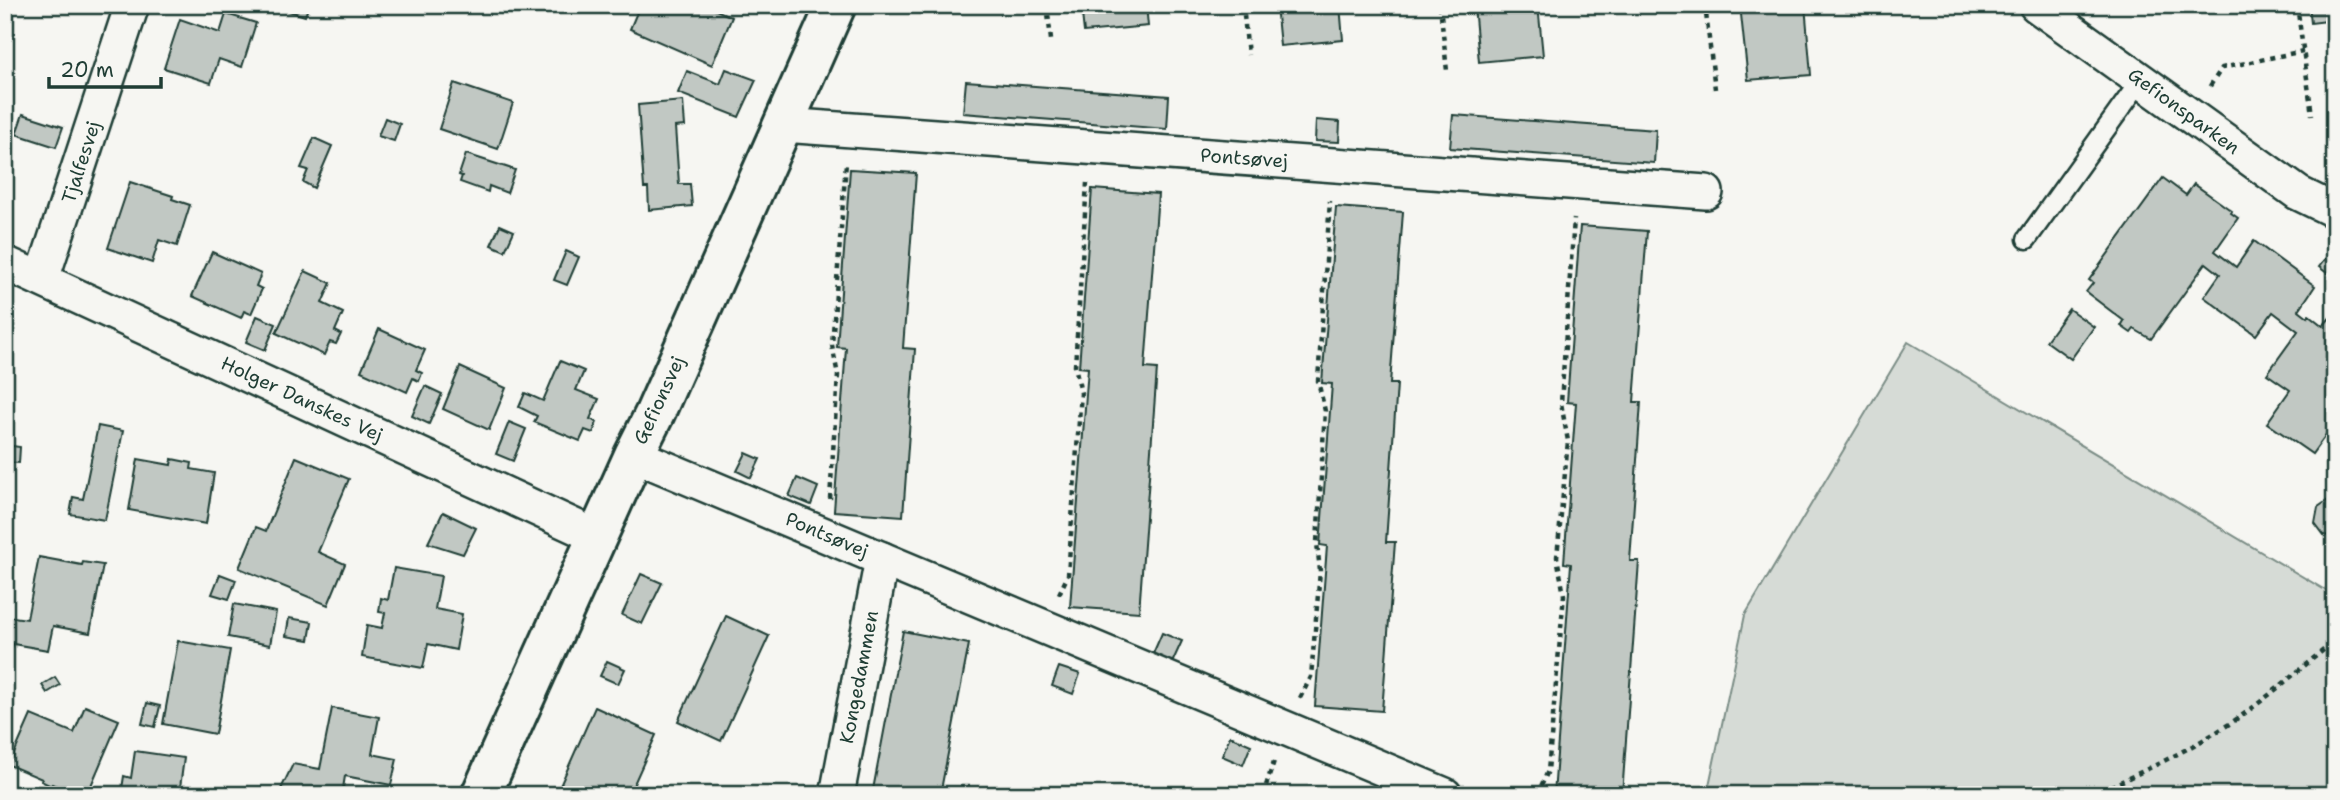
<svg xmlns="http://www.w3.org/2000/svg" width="2340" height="800" viewBox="0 0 2340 800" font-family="'Shantell Sans',sans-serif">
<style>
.green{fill:#d6dbd6;stroke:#7a8c85;stroke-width:2}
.building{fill:#c1c8c3;stroke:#1f3d34;stroke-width:2}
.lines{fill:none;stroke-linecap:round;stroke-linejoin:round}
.lane-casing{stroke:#1f3d34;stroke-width:23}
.street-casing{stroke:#1f3d34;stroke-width:38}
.secondary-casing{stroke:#1f3d34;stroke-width:44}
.path{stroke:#1f3d34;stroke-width:4.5;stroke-dasharray:5 5;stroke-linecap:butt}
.lane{stroke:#f6f6f2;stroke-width:18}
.street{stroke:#f6f6f2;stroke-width:33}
.secondary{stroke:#f6f6f2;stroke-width:38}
.labels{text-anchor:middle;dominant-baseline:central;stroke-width:6;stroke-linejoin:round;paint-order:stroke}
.street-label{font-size:19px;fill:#1f3d34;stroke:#f6f6f2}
</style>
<rect width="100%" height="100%" fill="#f6f6f2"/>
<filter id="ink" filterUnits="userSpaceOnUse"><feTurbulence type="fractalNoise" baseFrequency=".0143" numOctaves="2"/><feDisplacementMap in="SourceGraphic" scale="14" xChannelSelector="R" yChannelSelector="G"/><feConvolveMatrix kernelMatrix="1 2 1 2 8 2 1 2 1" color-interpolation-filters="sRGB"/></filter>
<g filter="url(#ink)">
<polygon class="green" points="1908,342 2335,596 2335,795 1707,795 1745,615"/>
<g class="building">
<polygon points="269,5 309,5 305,16"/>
<polygon points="640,5 705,5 732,17 712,65 630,29"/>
<polygon points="1081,5 1146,5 1148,26 1084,32"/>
<polygon points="1276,5 1340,5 1343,40 1280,46"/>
<polygon points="1474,5 1538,5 1543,56 1479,62"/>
<polygon points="1740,5 1805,5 1811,75 1748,80"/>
<polygon points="2309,5 2335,5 2335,20 2311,23"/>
<polygon points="226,14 256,23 242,67 219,59 211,83 164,68 180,19 220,33"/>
<polygon points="726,69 756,80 739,117 678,93 687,71 720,84"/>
<polygon points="966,81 1169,96 1167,129 963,113"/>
<polygon points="454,83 513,103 498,149 439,129"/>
<polygon points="683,101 685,126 675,127 679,184 690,184 692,206 649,210 648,188 644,188 638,105"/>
<polygon points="23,114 63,127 56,147 16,134"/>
<polygon points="1453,115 1656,130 1654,163 1450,148"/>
<polygon points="385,118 400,124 394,141 378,136"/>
<polygon points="1316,120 1340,122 1339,142 1315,141"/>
<polygon points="314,138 332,146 314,188 303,182 308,170 301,168"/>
<polygon points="5,154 15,156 5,188"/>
<polygon points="466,154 515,170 507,193 489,186 488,192 460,182 462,176 459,175"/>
<polygon points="850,169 916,173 903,348 915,349 903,516 834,511 846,348 837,347"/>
<polygon points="2163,178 2186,195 2194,184 2232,211 2231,213 2238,218 2215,251 2236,267 2254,241 2315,286 2299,310 2308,317 2309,315 2323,326 2333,314 2335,315 2335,422 2312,454 2267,423 2290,390 2267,374 2298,331 2273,312 2256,335 2204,297 2220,274 2206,263 2151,339 2134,329 2131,333 2121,326 2124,321 2086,292 2093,283 2089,280"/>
<polygon points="130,182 173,196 172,199 190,205 177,246 159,240 152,263 108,248"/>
<polygon points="1092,189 1158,194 1145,368 1157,369 1139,612 1070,607 1088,368 1079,367"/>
<polygon points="1336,207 1403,212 1390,384 1397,384 1386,542 1395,542 1382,711 1315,706 1327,546 1320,545 1332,384 1322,383"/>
<polygon points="500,225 514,231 505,251 491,245"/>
<polygon points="1580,226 1647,231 1634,402 1641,402 1630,561 1639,561 1622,795 1554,795 1571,564 1564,563 1576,403 1567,402"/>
<polygon points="566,251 579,257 567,285 554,280"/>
<polygon points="212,252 261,274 256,286 262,289 251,314 244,311 241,318 192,296"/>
<polygon points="2329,254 2335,258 2335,279 2319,267"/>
<polygon points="305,271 331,283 322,303 343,313 335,331 341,334 336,344 330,342 324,355 276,333"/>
<polygon points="2069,309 2094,327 2071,359 2046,341"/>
<polygon points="257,316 276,324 265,350 246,342"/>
<polygon points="379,329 425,350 416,370 422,373 419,381 413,378 407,392 361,371"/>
<polygon points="560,361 584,371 576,390 599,399 590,419 597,422 593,433 585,430 580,441 534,422 537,416 519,407 525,393 543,401"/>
<polygon points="460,367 506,388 489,430 443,409"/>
<polygon points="425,386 442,394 429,424 412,416"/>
<polygon points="509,422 526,429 513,461 496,454"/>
<polygon points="98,426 123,431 105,520 70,514 73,497 83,499"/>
<polygon points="5,445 20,447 19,463 5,462"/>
<polygon points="746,453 760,459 751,478 737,471"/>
<polygon points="296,457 349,479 318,552 345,564 328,605 239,568 256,527 266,531"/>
<polygon points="138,459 171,465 172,459 192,463 191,469 214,473 206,524 129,510"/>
<polygon points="797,478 818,487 811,505 789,496"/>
<polygon points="2331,498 2335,499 2335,537 2324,535 2315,523 2318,507"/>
<polygon points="443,512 476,528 463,554 428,543"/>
<polygon points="39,557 82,565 83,562 103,565 90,633 53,626 48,650 13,644 12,648 5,646 5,616 27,619"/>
<polygon points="394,568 441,576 435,609 462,614 456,650 428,644 423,668 362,657 367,625 382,628 385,613 379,612 381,598 388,600"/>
<polygon points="220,574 236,580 229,599 212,594"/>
<polygon points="641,574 662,583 642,624 622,615"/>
<polygon points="234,604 276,612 270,645 228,637"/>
<polygon points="726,616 769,636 721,741 678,721"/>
<polygon points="289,618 312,622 309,640 286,636"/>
<polygon points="903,631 969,644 940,795 872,795"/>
<polygon points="1162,633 1182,641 1172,663 1152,656"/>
<polygon points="178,641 230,650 215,734 163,724"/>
<polygon points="607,661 625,669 618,684 600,676"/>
<polygon points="1059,667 1080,674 1073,694 1052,686"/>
<polygon points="55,677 60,685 47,693 42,685"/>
<polygon points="147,703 160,706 155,727 142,724"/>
<polygon points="85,706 119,720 87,795 78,795 52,784 51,786 41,781 42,779 9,765 31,715 74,733"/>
<polygon points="595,707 656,735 629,795 556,795"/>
<polygon points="332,708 379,717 372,754 397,759 391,785 345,776 342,795 311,795 281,789 293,764 320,769"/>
<polygon points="1230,736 1251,745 1243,765 1222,756"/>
<polygon points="135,751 184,758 179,795 121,795 124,776 131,778"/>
</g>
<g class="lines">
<defs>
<polyline id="lane" points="2027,239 2141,80"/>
<g id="street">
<polyline points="2036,5 2298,193 2335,211"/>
<polyline points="783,125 1706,192"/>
<polyline points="5,263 598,537"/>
<polyline points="42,279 132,5"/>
<polyline points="634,455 1445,795"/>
<polyline points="837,795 882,559"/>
</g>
<polyline id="secondary" points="481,795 634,455 655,413 836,5"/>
</defs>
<use href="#lane" class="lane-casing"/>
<use href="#street" class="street-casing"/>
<use href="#secondary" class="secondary-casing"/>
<g class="path">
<polyline points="1047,5 1051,40"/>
<polyline points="1243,5 1248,55"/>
<polyline points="1440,5 1447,71"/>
<polyline points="1705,5 1715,89"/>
<polyline points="2297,5 2312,115"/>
<polyline points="2210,86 2222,68 2303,51"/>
<polyline points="830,499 838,375 832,345 846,163"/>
<polyline points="1059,594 1068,575 1081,393 1075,366 1087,183"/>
<polyline points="1300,698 1311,677 1320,571 1317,543 1325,411 1318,381 1330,201"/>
<polyline points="1263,795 1274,761"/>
<polyline points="1537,795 1548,771 1564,595 1557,557 1568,441 1561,403 1574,219"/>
<path d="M2092,795C2150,768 2209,742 2260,702C2286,682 2309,661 2335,641"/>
</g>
<use href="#lane" class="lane"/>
<use href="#street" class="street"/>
<use href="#secondary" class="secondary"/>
</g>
</g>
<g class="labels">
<g class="street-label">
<text transform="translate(2184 111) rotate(36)">Gefionsparken</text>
<text transform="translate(1244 158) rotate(4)">Pontsøvej</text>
<text transform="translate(81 162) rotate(-72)">Tjalfesvej</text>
<text transform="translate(302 399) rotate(25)">Holger Danskes Vej</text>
<text transform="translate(659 400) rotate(-65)">Gefionsvej</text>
<text transform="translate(827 535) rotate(23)">Pontsøvej</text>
<text transform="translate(859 677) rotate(-79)">Kongedammen</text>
</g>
</g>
<rect width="2340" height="800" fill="none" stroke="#f6f6f2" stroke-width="28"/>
<rect x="14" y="14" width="2312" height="772" fill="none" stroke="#1f3d34" stroke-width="2.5" filter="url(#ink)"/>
<path d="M49 77v10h112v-10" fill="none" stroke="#1f3d34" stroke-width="3.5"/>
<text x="60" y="77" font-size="21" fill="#1f3d34" stroke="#f6f6f2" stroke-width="5" paint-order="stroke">20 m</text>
</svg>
